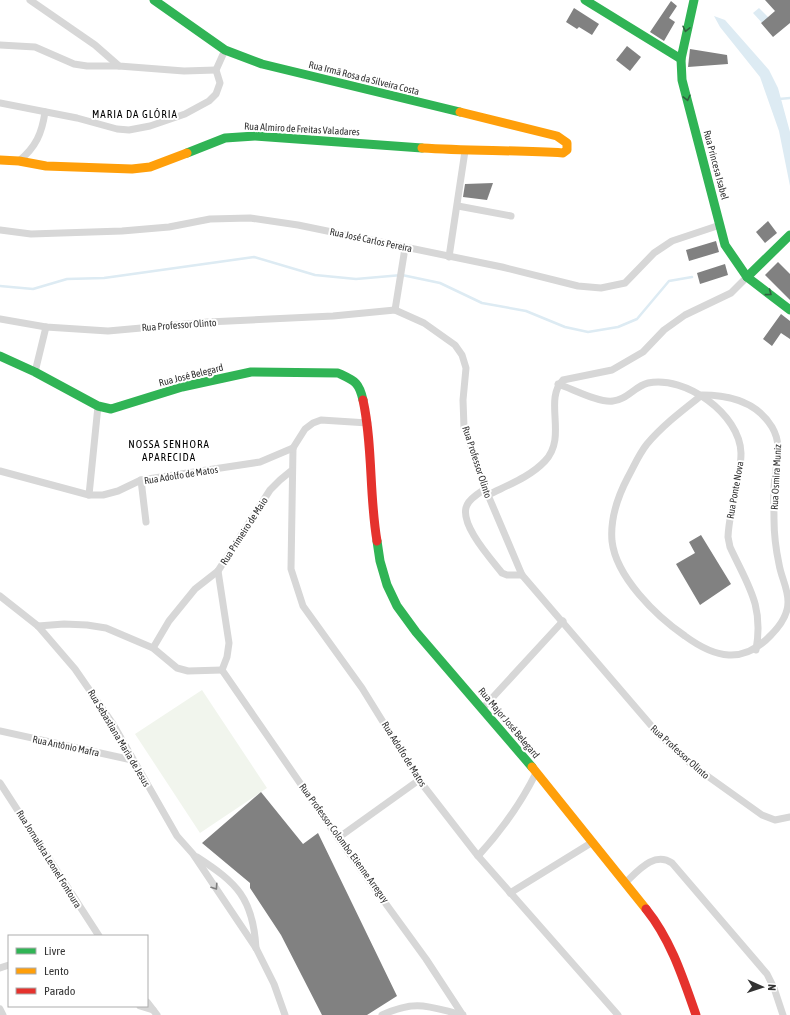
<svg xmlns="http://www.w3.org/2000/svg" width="790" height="1015" viewBox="0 0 790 1015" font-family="'Asap Condensed',sans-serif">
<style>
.green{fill:#f1f5ed}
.water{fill:#ddebf3}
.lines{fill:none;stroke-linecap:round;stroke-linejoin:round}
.stream{stroke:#ddebf3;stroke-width:2.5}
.building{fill:#818181}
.street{stroke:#d7d7d7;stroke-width:7}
.fast{stroke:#30b455;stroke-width:9}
.slow{stroke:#ff9f0a;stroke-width:9}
.jam{stroke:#e5322d;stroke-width:9}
.oneway{stroke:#32603f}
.oneway2{stroke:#7d7d7d}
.labels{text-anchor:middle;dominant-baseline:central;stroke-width:4;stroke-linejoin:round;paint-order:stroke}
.street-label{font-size:10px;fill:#333;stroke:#fff}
.neighbourhood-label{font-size:11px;letter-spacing:1px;fill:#000;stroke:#fff}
</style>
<rect width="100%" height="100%" fill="#fff"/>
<polygon class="green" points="202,690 267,788 200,833 135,734"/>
<g class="water">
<polygon points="759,8 771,20 765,26 753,13"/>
<polygon points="714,16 725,20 769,70 778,88 790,132 790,186 779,131 760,77 720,27"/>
</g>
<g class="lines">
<g class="stream">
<polyline points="779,99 790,98"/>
<polyline points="0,286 33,289 67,279 104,278 254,257 315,275 356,279 402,275 440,283 482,303 526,311 565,327 588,332 618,327 637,319 669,281 692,277"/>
</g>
</g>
<g class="building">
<polygon points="765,0 790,0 790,23 773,37 761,23 775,11"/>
<polygon points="671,1 677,6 669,18 675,22 664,41 650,32"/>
<polygon points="574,8 599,24 592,35 579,27 577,29 566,22"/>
<polygon points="627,46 641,57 630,71 616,60"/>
<polygon points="690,49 727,55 728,64 688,67"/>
<polygon points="493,183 487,200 463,197 465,184"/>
<polygon points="768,221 777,233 765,243 756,232"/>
<polygon points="716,241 719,252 689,261 686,250"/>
<polygon points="778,262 790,274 790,300 765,275"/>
<polygon points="725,264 728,275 700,284 697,273"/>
<polygon points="781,314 790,321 790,339 781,333 772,346 763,339"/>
<polygon points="701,535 731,584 700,605 676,564 695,553 689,542"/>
<polygon points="261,792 303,844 318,833 397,996 367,1015 322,1015 281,935 250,888 250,883 202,843"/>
</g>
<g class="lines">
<g class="street">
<polyline points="30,0 95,45 119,66 184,71 216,70"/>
<polyline points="0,45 35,47 74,64 87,66 119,66"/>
<polyline points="0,103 77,118 117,129 129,130 150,126 185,114 209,101 216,94 220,83 216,70 225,50"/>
<path d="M19,161C36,147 42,133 45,112"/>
<polyline points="458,206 511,216"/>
<polyline points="0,230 31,234 122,231 169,227 210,219 250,218 298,225 502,267 578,286 601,288 625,283 654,253 672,241 720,225"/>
<polyline points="449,257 465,151"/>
<polyline points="395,310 405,248"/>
<polyline points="0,319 46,327 108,331 208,322 333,316 395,310 424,323 455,345 462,355 466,368 463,400 464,427 488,495 522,575 661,737 692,765 762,815 775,820 790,817"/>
<polyline points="35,372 46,327"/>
<path d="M558,384C573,389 599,403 613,401C627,400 635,386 648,383C685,375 740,414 741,453C741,481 729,509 728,537L730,547C748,586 764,605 756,650"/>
<path d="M702,395C730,395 757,402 772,427C782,444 777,459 775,477C773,491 774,505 774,519C774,534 776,550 779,564C781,577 788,588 788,602C788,615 780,626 771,635C743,665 715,658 685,636C656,616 616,577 612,541C610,518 618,496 628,477C634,466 639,454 647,444C663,425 683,410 702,395Z"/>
<polyline points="368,423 321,420 313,423 305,429 293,448 291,569 303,606 362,688 419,780 478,856 618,1015"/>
<polyline points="0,471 89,495 103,495 118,491 141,480 260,462 293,448"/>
<polyline points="141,480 146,522"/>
<path d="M485,489C479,493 470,498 467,505C458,523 491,559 502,573L507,575H522"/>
<polyline points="89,495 98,406"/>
<path d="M488,495C508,485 530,477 545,461C568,437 543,400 563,380L612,370L643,352L664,330L685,315L731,293L747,277"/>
<polyline points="218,571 229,643 227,657 222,670"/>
<polyline points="0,596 38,626 75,669 113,724 177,836 193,854 256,948 274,984 285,1015"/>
<polyline points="38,626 64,624 87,625 106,628 153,648 177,668 188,671 222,670"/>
<polyline points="153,648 169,621 195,589 218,571 270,490 280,480 291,471"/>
<polyline points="222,670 338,838 426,959 462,1014"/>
<polyline points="482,709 563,621"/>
<polyline points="0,731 132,760"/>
<polyline points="0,783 99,936"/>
<polyline points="338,838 419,780"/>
<path d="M478,856C503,829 520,805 536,773"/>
<path d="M197,857C237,883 253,898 256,948"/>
<path d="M625,883C638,871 654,851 672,863L767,974L774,988L783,1015"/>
<polyline points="510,893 591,843"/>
<polyline points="0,968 9,965"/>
<polyline points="147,1002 157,1015"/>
<polyline points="140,1006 153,1010"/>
<polyline points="0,1009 3,1015"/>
<path d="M382,1015C417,999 429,1007 463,1015"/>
</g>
<g class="fast">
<polyline points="154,0 225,50 262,64 460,112"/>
<polyline points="585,0 681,59"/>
<polyline points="694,0 681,59 682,80 725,245 747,277 790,310"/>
<polyline points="187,153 225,138 255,136 422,148"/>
<polyline points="747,277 790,235"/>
<path d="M0,356L35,372L98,406L111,409L182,387L251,372L338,373C355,381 359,382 363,400"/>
<polyline points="377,541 380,561 387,585 397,606 416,632 532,767"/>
</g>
<g class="slow">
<path d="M422,148C469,151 516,150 563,153L567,150V143L557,136L460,112"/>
<polyline points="0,160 19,161 46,166 132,169 150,167 187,153"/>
<polyline points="532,767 646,909"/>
</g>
<g class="jam">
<path d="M363,400C373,446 369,494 377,541"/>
<path d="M646,909C671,940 683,978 696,1015"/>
</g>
</g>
<defs><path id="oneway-chevron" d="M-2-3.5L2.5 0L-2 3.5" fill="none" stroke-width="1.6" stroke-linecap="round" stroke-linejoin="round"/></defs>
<g class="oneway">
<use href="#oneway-chevron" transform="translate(686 29) rotate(103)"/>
<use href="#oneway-chevron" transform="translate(687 98) rotate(76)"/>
<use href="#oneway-chevron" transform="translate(769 293) rotate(37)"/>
</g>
<use class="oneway2" href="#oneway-chevron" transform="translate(215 887) rotate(56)"/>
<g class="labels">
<g class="street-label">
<text transform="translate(364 78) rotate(14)">Rua Irmã Rosa da Silveira Costa</text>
<text transform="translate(302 129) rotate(3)">Rua Almiro de Freitas Valadares</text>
<text transform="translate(716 165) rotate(75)">Rua Princesa Isabel</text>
<text transform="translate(371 240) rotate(12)">Rua José Carlos Pereira</text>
<text transform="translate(179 325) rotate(-4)">Rua Professor Olinto</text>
<text transform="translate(191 375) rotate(-14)">Rua José Belegard</text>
<text transform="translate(477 462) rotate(72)">Rua Professor Olinto</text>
<text transform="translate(181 475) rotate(-9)">Rua Adolfo de Matos</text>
<text transform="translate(776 477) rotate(-87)">Rua Osmira Muniz</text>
<text transform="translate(735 490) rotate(-80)">Rua Ponte Nova</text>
<text transform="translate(244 531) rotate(-57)">Rua Primeiro de Maio</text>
<text transform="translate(509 723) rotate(50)">Rua Major José Belegard</text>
<text transform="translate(119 738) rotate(59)">Rua Sebastiana Maria de Jesus</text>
<text transform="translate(66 746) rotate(12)">Rua Antônio Mafra</text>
<text transform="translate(680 752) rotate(42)">Rua Professor Olinto</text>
<text transform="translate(404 754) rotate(58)">Rua Adolfo de Matos</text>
<text transform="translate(344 843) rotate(54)">Rua Professor Colombo Etienne Arreguy</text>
<text transform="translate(49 859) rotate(58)">Rua Jornalista Leonel Fontoura</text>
</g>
<g class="neighbourhood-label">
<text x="135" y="114">MARIA DA GLÓRIA</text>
<text x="169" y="444">NOSSA SENHORA<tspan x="169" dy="13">APARECIDA</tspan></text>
</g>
</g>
<rect x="8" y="935" width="140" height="72" fill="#ffffff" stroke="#adadad"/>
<rect x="16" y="948" width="20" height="6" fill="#30b455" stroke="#adadad"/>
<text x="44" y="955" font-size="12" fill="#333333">Livre</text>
<rect x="16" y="968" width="20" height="6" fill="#ff9f0a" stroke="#adadad"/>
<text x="44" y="975" font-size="12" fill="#333333">Lento</text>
<rect x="16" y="988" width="20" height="6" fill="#e5322d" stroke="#adadad"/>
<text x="44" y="995" font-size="12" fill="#333333">Parado</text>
<g transform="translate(762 987) rotate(93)" stroke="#ffffff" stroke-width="3" paint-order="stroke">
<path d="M0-3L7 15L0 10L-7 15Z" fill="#333333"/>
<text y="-6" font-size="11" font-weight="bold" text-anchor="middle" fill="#333333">N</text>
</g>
</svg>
